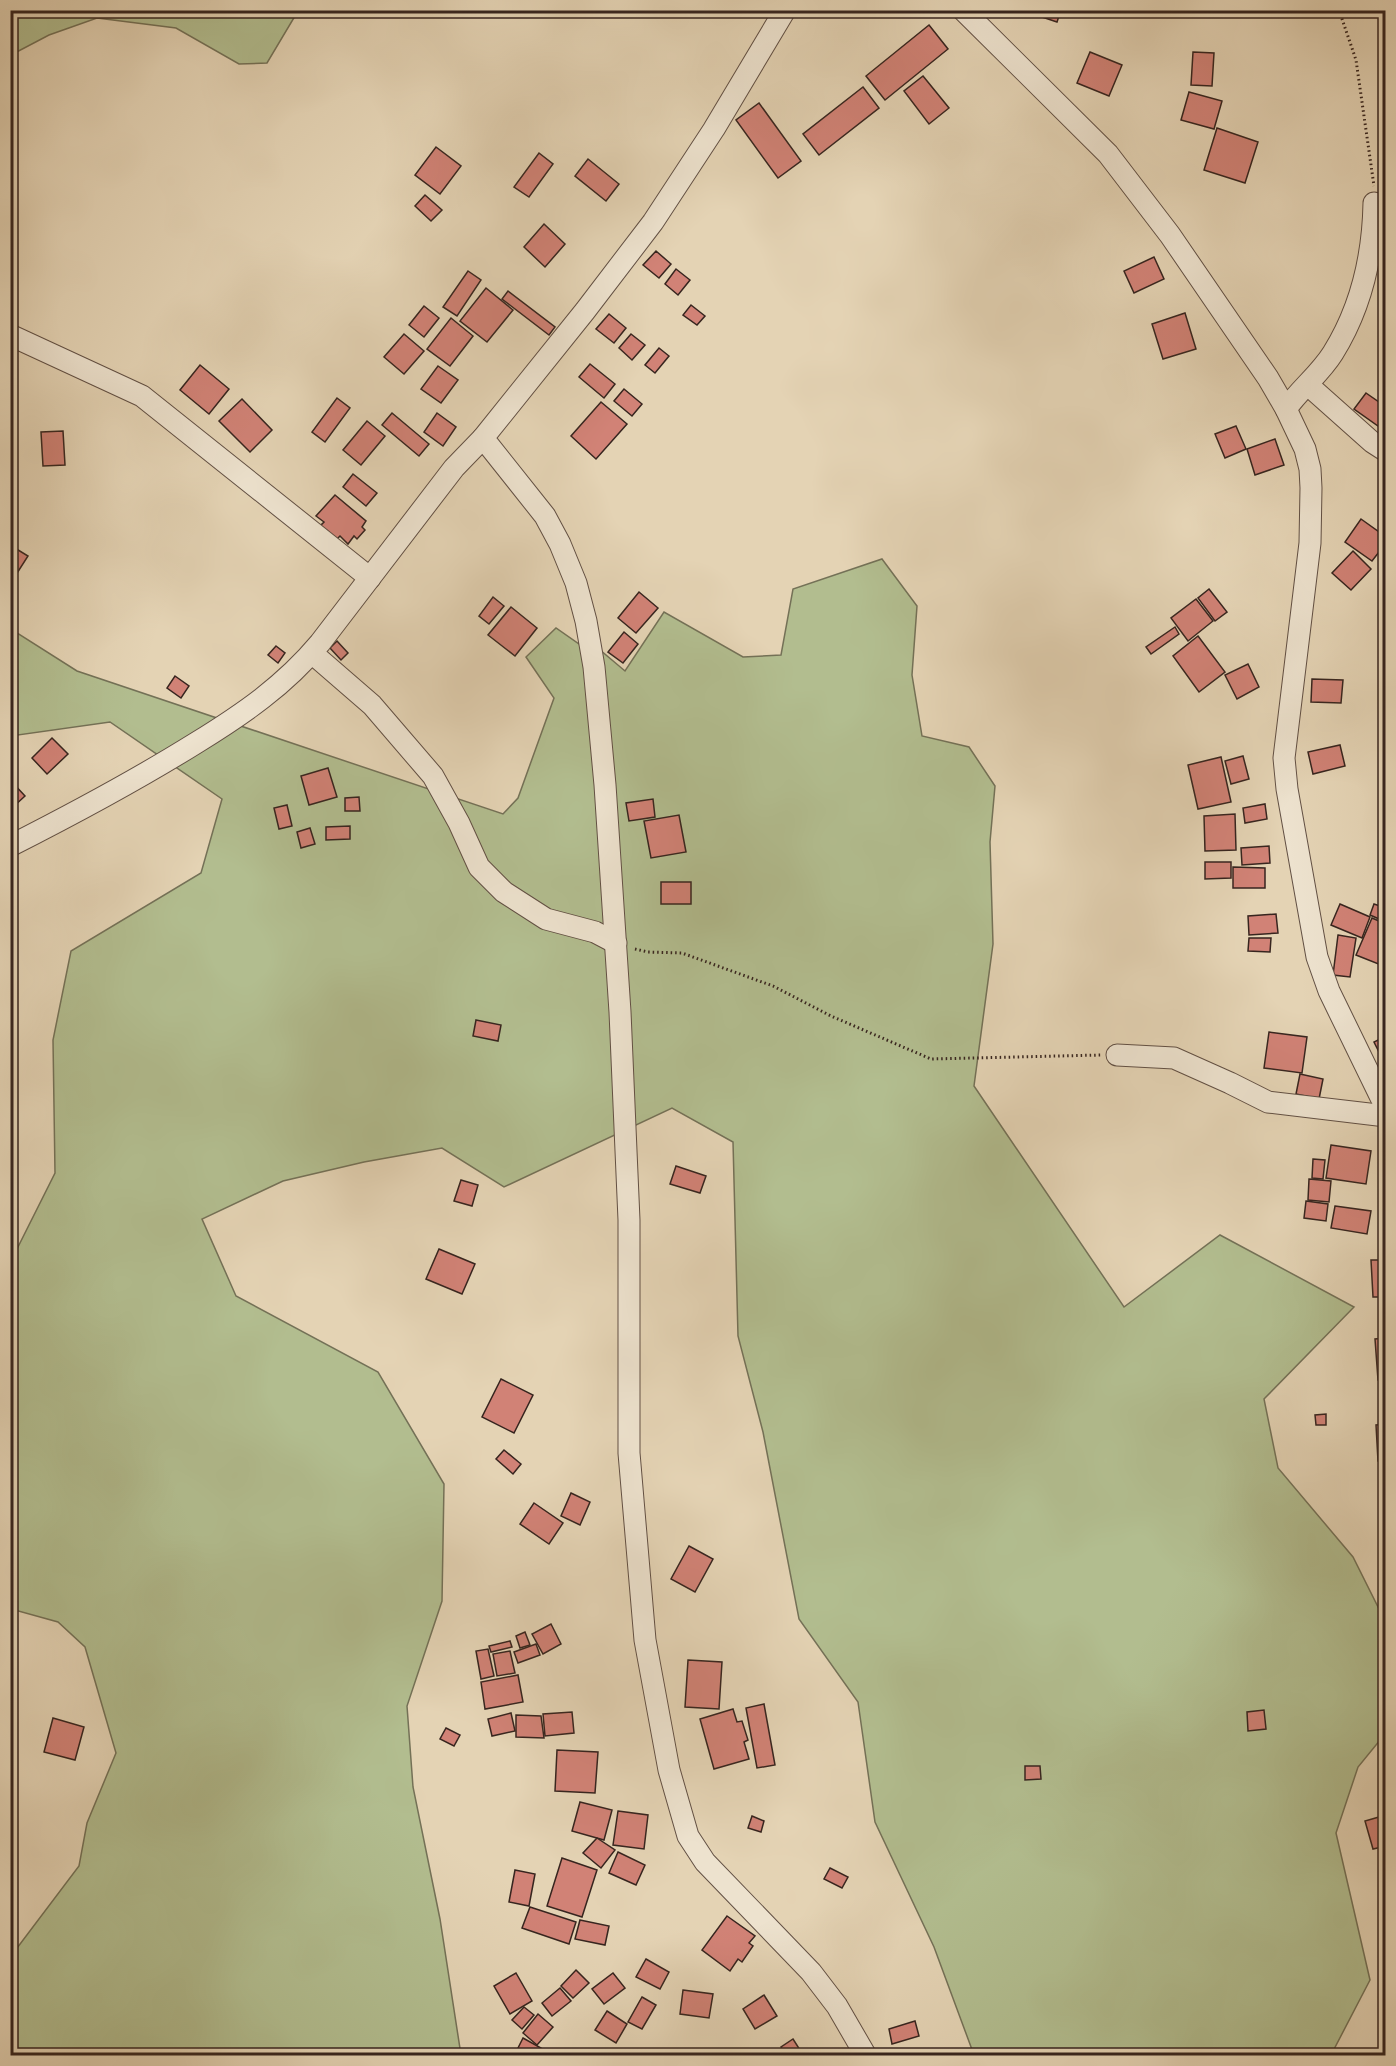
<svg xmlns="http://www.w3.org/2000/svg" width="1396" height="2066" viewBox="0 0 1396 2066" font-family="'Sorts Mill Goudy',serif">
<style>
.green{fill:#b2bd8f;stroke:#747157;stroke-width:1.5}
.building{fill:#d18276;stroke:#37251f;stroke-width:1.5}
.lines{fill:none;stroke-linecap:round;stroke-linejoin:round}
.minor-casing{stroke:#625044;stroke-width:23}
.path{stroke:#37251f;stroke-width:3;stroke-dasharray:1.5 3;stroke-linecap:butt}
.minor{stroke:#ede2ce;stroke-width:21}
</style>
<rect width="100%" height="100%" fill="#e4d3b4"/>
<filter id="stains"><feTurbulence type="fractalNoise" baseFrequency=".00333" numOctaves="4"/><feColorMatrix values="0 0 0 0 .2 0 0 0 0 .09 0 0 0 0 .02 0 0 0 .5 -.17"/></filter>
<radialGradient id="worn" r=".72"><stop offset=".6" stop-color="#630" stop-opacity="0"/><stop offset="1" stop-color="#630" stop-opacity=".3"/></radialGradient>
<g class="green">
<polygon points="11,10 298,10 298,11 267,63 239,64 176,28 97,18 49,35 11,55"/>
<polygon points="882,559 917,606 912,675 922,736 969,747 995,786 990,842 993,944 974,1086 1124,1307 1220,1235 1354,1307 1264,1399 1278,1468 1353,1557 1385,1621 1385,1734 1358,1767 1336,1833 1370,1980 1331,2055 974,2055 934,1947 875,1822 858,1702 799,1619 763,1432 738,1336 733,1142 672,1108 504,1187 442,1148 364,1162 283,1181 202,1219 236,1296 378,1372 444,1484 442,1601 407,1706 413,1787 440,1919 461,2055 11,2055 11,1956 79,1866 87,1823 116,1753 85,1647 58,1622 11,1609 10,1263 55,1173 53,1040 71,951 201,873 222,799 110,722 11,736 11,629 77,671 503,814 518,798 554,698 526,657 556,628 582,646 600,650 625,671 664,612 743,657 781,655 793,589"/>
</g>
<g class="building">
<polygon points="1037,10 1061,10 1057,22 1036,15"/>
<polygon points="929,25 948,49 885,100 866,76"/>
<polygon points="1090,52 1122,65 1109,96 1077,83"/>
<polygon points="1193,52 1214,53 1212,86 1191,85"/>
<polygon points="923,76 949,108 929,124 904,91"/>
<polygon points="863,87 879,108 819,155 803,134"/>
<polygon points="1189,92 1222,101 1214,129 1181,120"/>
<polygon points="759,103 801,161 778,178 736,120"/>
<polygon points="1217,128 1258,142 1245,183 1204,170"/>
<polygon points="436,147 461,166 440,194 415,175"/>
<polygon points="539,153 553,164 529,197 514,187"/>
<polygon points="588,159 619,184 606,201 575,176"/>
<polygon points="425,195 442,210 431,221 415,206"/>
<polygon points="544,224 565,244 545,267 524,247"/>
<polygon points="656,251 671,264 659,278 643,265"/>
<polygon points="1154,257 1164,279 1134,293 1124,271"/>
<polygon points="676,269 690,280 678,295 665,284"/>
<polygon points="468,271 481,280 457,316 443,307"/>
<polygon points="486,288 513,310 487,342 460,321"/>
<polygon points="508,291 555,327 549,335 502,299"/>
<polygon points="691,305 705,316 697,325 683,315"/>
<polygon points="424,306 439,318 424,337 409,325"/>
<polygon points="1185,313 1196,349 1163,359 1152,324"/>
<polygon points="609,314 626,328 614,343 596,329"/>
<polygon points="451,318 473,336 450,366 427,349"/>
<polygon points="404,334 424,351 404,374 384,357"/>
<polygon points="631,334 645,345 632,360 619,348"/>
<polygon points="659,348 669,356 655,373 645,365"/>
<polygon points="590,364 615,384 604,398 579,377"/>
<polygon points="200,365 229,389 209,414 180,390"/>
<polygon points="438,366 458,380 441,403 421,389"/>
<polygon points="624,389 642,404 632,416 614,401"/>
<polygon points="1366,393 1386,407 1386,416 1378,426 1354,409"/>
<polygon points="337,398 350,408 325,442 312,432"/>
<polygon points="242,399 272,430 250,452 219,421"/>
<polygon points="601,402 627,424 596,459 571,436"/>
<polygon points="392,413 429,444 419,456 382,425"/>
<polygon points="437,413 456,427 443,446 424,432"/>
<polygon points="367,421 385,436 361,465 343,450"/>
<polygon points="1236,426 1246,449 1225,458 1215,434"/>
<polygon points="63,431 65,465 43,466 41,432"/>
<polygon points="1275,439 1284,465 1255,475 1247,449"/>
<polygon points="353,474 377,493 366,506 343,487"/>
<polygon points="335,495 366,521 362,527 365,530 357,539 354,536 348,544 340,536 335,541 319,527 324,522 316,516"/>
<polygon points="1361,519 1386,537 1386,543 1372,561 1345,542"/>
<polygon points="10,545 28,556 12,581 10,580"/>
<polygon points="1353,551 1371,569 1351,590 1332,573"/>
<polygon points="1209,589 1227,612 1215,621 1198,598"/>
<polygon points="639,592 658,608 636,633 618,618"/>
<polygon points="493,597 504,606 489,624 479,616"/>
<polygon points="1196,599 1213,621 1188,641 1171,618"/>
<polygon points="511,607 537,628 515,656 488,635"/>
<polygon points="1175,627 1179,634 1151,654 1146,647"/>
<polygon points="624,632 638,644 623,663 608,652"/>
<polygon points="1198,636 1225,672 1199,692 1173,656"/>
<polygon points="337,641 348,653 341,660 330,648"/>
<polygon points="276,646 285,653 278,663 268,655"/>
<polygon points="1248,664 1259,687 1237,699 1225,675"/>
<polygon points="175,676 189,686 181,698 167,688"/>
<polygon points="1312,679 1343,680 1341,703 1311,702"/>
<polygon points="52,738 68,754 47,774 32,758"/>
<polygon points="1340,745 1345,766 1313,774 1308,752"/>
<polygon points="1243,756 1249,779 1231,784 1225,761"/>
<polygon points="1221,757 1231,802 1198,809 1188,765"/>
<polygon points="328,768 337,797 309,805 301,776"/>
<polygon points="12,782 25,796 12,808 10,784"/>
<polygon points="359,797 360,811 345,811 345,798"/>
<polygon points="653,799 655,817 629,821 626,803"/>
<polygon points="1265,804 1267,819 1245,823 1243,808"/>
<polygon points="287,805 292,826 279,829 274,808"/>
<polygon points="1235,814 1236,850 1205,851 1204,816"/>
<polygon points="679,815 686,852 651,858 644,821"/>
<polygon points="350,826 350,839 326,840 326,827"/>
<polygon points="310,828 315,844 301,848 297,832"/>
<polygon points="1269,846 1270,863 1242,865 1241,848"/>
<polygon points="1205,862 1231,862 1231,878 1205,879"/>
<polygon points="1233,867 1265,868 1265,888 1233,888"/>
<rect x="661" y="882" width="30" height="22"/>
<polygon points="1340,904 1370,917 1362,938 1331,925"/>
<polygon points="1374,904 1386,908 1386,922 1370,915"/>
<polygon points="1276,914 1278,933 1249,935 1248,916"/>
<polygon points="1372,918 1386,924 1386,967 1356,955"/>
<polygon points="1338,935 1356,938 1350,977 1333,975"/>
<polygon points="1249,938 1271,938 1270,952 1248,951"/>
<polygon points="476,1020 501,1025 498,1041 473,1036"/>
<polygon points="1269,1032 1307,1037 1302,1073 1264,1068"/>
<polygon points="1386,1036 1386,1049 1379,1052 1374,1042"/>
<polygon points="1300,1074 1323,1079 1319,1099 1296,1094"/>
<polygon points="1331,1145 1371,1151 1366,1184 1326,1178"/>
<polygon points="1313,1159 1325,1160 1323,1179 1312,1178"/>
<polygon points="676,1166 706,1176 700,1193 670,1184"/>
<polygon points="1309,1179 1331,1181 1329,1202 1308,1200"/>
<polygon points="461,1180 478,1185 472,1206 454,1201"/>
<polygon points="1306,1201 1328,1204 1326,1221 1304,1218"/>
<polygon points="1335,1206 1371,1211 1367,1234 1331,1228"/>
<polygon points="439,1249 475,1264 462,1294 426,1279"/>
<polygon points="1371,1260 1386,1260 1386,1297 1373,1297"/>
<polygon points="1386,1338 1386,1379 1378,1380 1375,1339"/>
<polygon points="501,1379 533,1395 514,1433 482,1417"/>
<polygon points="1326,1414 1326,1425 1316,1425 1315,1415"/>
<polygon points="1386,1424 1386,1461 1378,1461 1376,1425"/>
<polygon points="504,1450 521,1464 513,1474 496,1459"/>
<polygon points="571,1493 590,1502 580,1525 561,1516"/>
<polygon points="534,1503 563,1523 549,1544 520,1524"/>
<polygon points="689,1546 713,1559 695,1592 671,1579"/>
<polygon points="551,1624 561,1644 543,1654 532,1634"/>
<polygon points="525,1632 530,1645 520,1648 516,1636"/>
<polygon points="510,1641 512,1647 491,1652 489,1646"/>
<polygon points="536,1644 540,1655 518,1663 514,1652"/>
<polygon points="488,1649 494,1676 481,1679 476,1651"/>
<polygon points="510,1651 515,1673 497,1676 493,1654"/>
<polygon points="688,1660 722,1662 719,1709 685,1707"/>
<polygon points="518,1675 523,1702 485,1709 481,1682"/>
<polygon points="764,1704 775,1765 757,1768 746,1708"/>
<polygon points="733,1709 737,1722 742,1721 748,1740 744,1742 749,1759 714,1769 700,1719"/>
<polygon points="1264,1710 1266,1729 1248,1731 1247,1712"/>
<polygon points="572,1712 574,1733 545,1736 543,1714"/>
<polygon points="511,1713 515,1731 492,1736 488,1719"/>
<polygon points="516,1715 541,1716 544,1738 516,1737"/>
<polygon points="53,1718 84,1727 75,1760 44,1752"/>
<polygon points="446,1728 460,1735 454,1746 440,1739"/>
<polygon points="557,1750 598,1752 595,1793 555,1791"/>
<polygon points="1025,1766 1040,1766 1041,1779 1025,1780"/>
<polygon points="580,1802 612,1810 604,1840 572,1831"/>
<polygon points="618,1811 648,1815 644,1849 613,1845"/>
<polygon points="752,1816 764,1821 761,1832 748,1828"/>
<polygon points="1379,1817 1386,1846 1373,1849 1365,1821"/>
<polygon points="597,1838 615,1850 601,1868 583,1853"/>
<polygon points="618,1852 645,1865 636,1885 609,1873"/>
<polygon points="562,1858 597,1870 582,1917 547,1906"/>
<polygon points="830,1868 848,1877 842,1888 824,1879"/>
<polygon points="515,1870 535,1874 529,1906 509,1902"/>
<polygon points="530,1907 576,1922 569,1944 522,1928"/>
<polygon points="727,1916 755,1936 749,1943 753,1946 742,1962 738,1959 730,1971 702,1950"/>
<polygon points="580,1920 609,1926 605,1945 575,1939"/>
<polygon points="646,1959 669,1972 660,1989 636,1977"/>
<polygon points="576,1970 589,1983 573,1998 561,1986"/>
<polygon points="516,1973 532,2001 510,2014 494,1986"/>
<polygon points="613,1973 625,1988 604,2004 592,1989"/>
<polygon points="560,1988 571,2001 552,2016 542,2003"/>
<polygon points="683,1990 713,1994 709,2018 680,2014"/>
<polygon points="764,1995 777,2016 755,2029 743,2009"/>
<polygon points="642,1997 656,2005 642,2029 628,2022"/>
<polygon points="524,2007 534,2015 522,2029 512,2020"/>
<polygon points="607,2011 627,2024 616,2043 595,2030"/>
<polygon points="538,2014 553,2027 537,2045 523,2033"/>
<polygon points="915,2021 919,2036 892,2044 889,2029"/>
<polygon points="523,2038 541,2048 537,2056 514,2056"/>
<polygon points="793,2039 800,2050 790,2056 786,2056 781,2047"/>
</g>
<g class="lines">
<defs>
<g id="minor">
<polyline points="785,10 714,129 653,222 585,311 483,438 545,516 560,544 576,583 586,621 594,667 605,785 620,1012 629,1220 629,1453 645,1640 669,1770 688,1836 705,1862 811,1972 837,2006 866,2056"/>
<polyline points="963,10 1108,154 1170,235 1268,378 1286,409 1305,449 1310,469 1311,488 1310,543 1284,758 1287,789 1317,957 1329,991 1386,1108"/>
<polyline points="10,335 142,396 370,578"/>
<polyline points="1308,385 1372,442 1386,451"/>
<path d="M1286,409C1300,389 1320,374 1333,353C1361,308 1373,255 1374,203"/>
<polyline points="312,653 372,705 433,776 459,823 479,867 504,892 546,919 595,932 616,943"/>
<path d="M10,846C73,814 135,781 196,743C243,714 284,686 320,643L454,468L483,438"/>
<polyline points="1117,1055 1174,1058 1230,1083 1268,1102 1386,1116"/>
</g>
</defs>
<use href="#minor" class="minor-casing"/>
<g class="path">
<polyline points="1339,10 1356,60 1374,186"/>
<polyline points="635,949 648,952 682,953 773,986 831,1016 931,1059 1101,1055"/>
</g>
<use href="#minor" class="minor"/>
</g>
<rect width="1396" height="2066" fill="none" stroke="#e4d3b4" stroke-width="36"/>
<rect x="12" y="12" width="1372" height="2042" fill="none" stroke="#37251f" stroke-width="3"/>
<rect x="18" y="18" width="1360" height="2030" fill="none" stroke="#37251f" stroke-width="1.5"/>
<rect width="100%" height="100%" filter="url(#stains)"/>
<rect width="100%" height="100%" fill="url(#worn)"/>
</svg>
